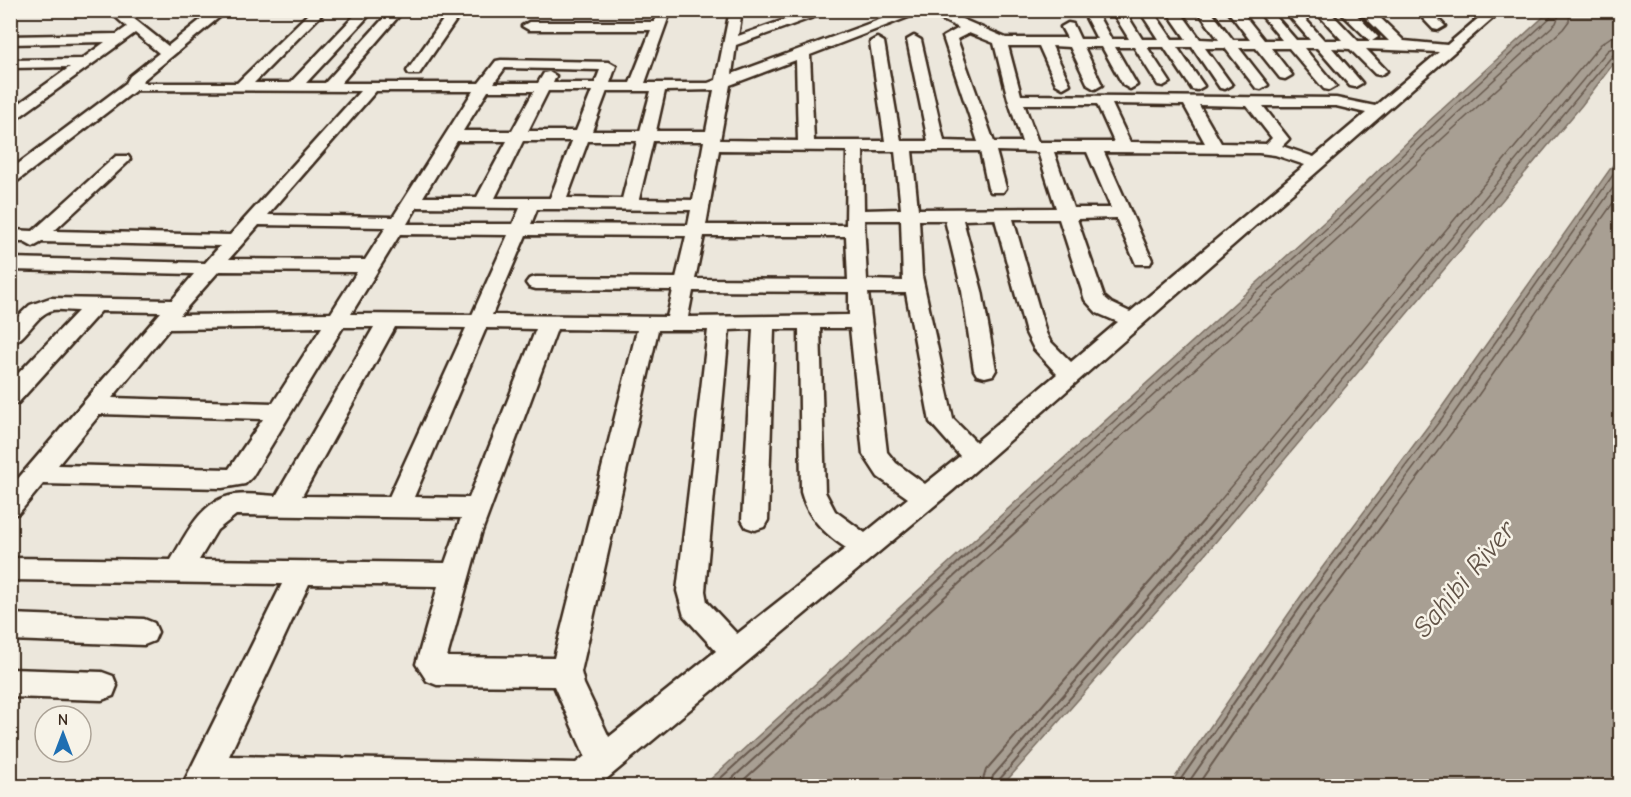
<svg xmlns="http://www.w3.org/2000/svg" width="1631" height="797" viewBox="0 0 1631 797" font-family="'Comic Neue',sans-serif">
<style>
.water{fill:#a89f93;stroke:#7c7064;stroke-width:1.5}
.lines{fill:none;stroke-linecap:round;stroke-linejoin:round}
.shore-far1{stroke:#67594d;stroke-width:1.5}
.shore{stroke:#67594d;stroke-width:2}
.minor-casing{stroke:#3b2a1e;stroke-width:5}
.minor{fill:#f7f3e8;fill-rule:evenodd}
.labels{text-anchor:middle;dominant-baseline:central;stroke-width:5;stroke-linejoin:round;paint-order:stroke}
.near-water-label{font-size:28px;font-style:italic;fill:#615347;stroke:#f7f3e8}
</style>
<rect width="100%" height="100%" fill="#ece7dc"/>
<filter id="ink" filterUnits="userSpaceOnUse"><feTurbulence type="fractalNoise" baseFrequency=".0167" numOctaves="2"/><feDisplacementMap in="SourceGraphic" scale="12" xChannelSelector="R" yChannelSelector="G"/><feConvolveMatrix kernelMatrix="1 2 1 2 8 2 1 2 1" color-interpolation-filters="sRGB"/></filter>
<g filter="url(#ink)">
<g class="water">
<polygon points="1550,11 1620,11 1620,55 1582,105 1182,582 1002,786 703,786 1334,213 1427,123"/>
<polygon points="1620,155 1620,786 1169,786 1301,596 1437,414"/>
</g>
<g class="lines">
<g class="shore-far1">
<polyline points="1004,521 1338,218 1431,127 1551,17 1554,10"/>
<polyline points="1015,521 1343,223 1436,133 1556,23 1561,10"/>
<polyline points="1028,521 1349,229 1442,139 1563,29 1569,21 1570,10"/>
<polyline points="1203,521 1601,44 1611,37 1620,36"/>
<polyline points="1215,521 1608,50 1620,45"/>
<polyline points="1224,521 1613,55 1620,52"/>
<polyline points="1364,521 1442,418 1620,165"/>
<polyline points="1374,521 1448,422 1620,178"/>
<polyline points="1385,521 1456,427 1620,193"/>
</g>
<g class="shore">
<polyline points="712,786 1005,520"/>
<polyline points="724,786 1016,520"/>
<polyline points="737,786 1029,520"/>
<polyline points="981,786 986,770 1204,520"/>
<polyline points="990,786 993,776 1216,520"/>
<polyline points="998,786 999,780 1225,520"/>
<polyline points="1176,786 1306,599 1365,520"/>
<polyline points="1186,786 1312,604 1375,520"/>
<polyline points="1197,786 1319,609 1386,520"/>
</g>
<defs>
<g id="minor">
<path d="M108,10H123L168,46L213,10H228L142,81L144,83H237L312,10H326L254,83H290L360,10H374L306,83H325L391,10H404L341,83H479L496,61L501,60L609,62L616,66L610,83H630L651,30H529L522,26L529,22H654L658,10H671L645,83H708L716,80L730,10H742L738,36L813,10H833L736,45L732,74L906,10H941L1006,38H1067L1061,27L1068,23L1073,24L1080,39H1097L1082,10H1095L1111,39H1129L1111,10H1124L1142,39H1158L1139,10H1152L1172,39H1186L1166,10H1179L1200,39L1219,40L1197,10H1210L1233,40H1250L1227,10H1240L1264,40H1282L1257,10H1270L1296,40H1310L1284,10H1297L1324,40H1342L1314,10H1328L1358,41H1370L1338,10H1352L1378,37L1372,41H1389L1358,10H1372L1404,41L1447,45L1488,10H1502L952,491L598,786H182L282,584L10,580V558L171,560C186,535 201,500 234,495C248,493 263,495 276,496L374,327H343L252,477L245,484L222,488L43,484L19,513L10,516V488L161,312L101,311L18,403L10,405V382L78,311C70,311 61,309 53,310C35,314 28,339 10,344V324L30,305L50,298L172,300L194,274L10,270V258L205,263L220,246L42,242L33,247L24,242H10V230L33,231L116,156H128L130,159L128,162L54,231L230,235L360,91L136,90L16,182L10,183V170L126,83L130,76L159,53L135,33L15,120L10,121V110L70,67L10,68V60L82,59L105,42L10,44V36L117,34L127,27ZM924,11L959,28L943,37L978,142L944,141L921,40L914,36L907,40L928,141H901L884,42L877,38L870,42L885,141H814L810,55ZM969,33L994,43L1008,99L1022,142H994L957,39ZM1008,46H1039L1056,84L1063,88L1070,84L1052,46L1070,47L1088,85L1095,89L1102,85L1084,47H1102L1123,85L1130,89L1137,85L1115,47H1134L1158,85L1163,86L1170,82L1147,47H1164L1192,89L1197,90L1204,86L1177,47H1192L1220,88L1225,89L1232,85L1205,48H1225L1256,88L1261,89L1268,85L1239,48H1256L1280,78L1285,79L1292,75L1271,48H1289L1324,89L1329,90L1336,86L1304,48H1317L1350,86L1355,87L1362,83L1332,48L1350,49L1375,74L1380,75L1387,71L1366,49L1439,52L1375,106L1336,98L1021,95ZM796,60L798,141L720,140L730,85ZM505,68L600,70L595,83H553L556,76L549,72L544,73L538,83H494ZM714,90L706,131H656L665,91ZM376,91H473L393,217L268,215ZM488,91H534L512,131H463ZM548,91H592L576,131H528ZM607,91H651L640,131H592ZM1024,104H1097L1114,142H1038ZM1112,104L1184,105L1205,143L1130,142ZM1199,105L1247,106L1272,138L1266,144L1221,143ZM1263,106H1336L1366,113L1314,157L1282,146L1289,139ZM457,141H507L477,197H423ZM523,141H572L550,198H495ZM588,141H637L622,199L567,198ZM653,141H704L693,200L639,199ZM719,150L847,151L846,225H706ZM863,151H895L901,209L864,210ZM912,151H980L988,188L991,192H1003L1006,188L996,151L1038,152L1056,208L918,209ZM1054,152H1087L1111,208H1073ZM1104,152L1259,153L1275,155L1305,165L1130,312L1111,303L1104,297L1077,219L1116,218L1136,264H1150L1152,260ZM417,207L520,208L513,224H407ZM537,209H556L691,210L688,225L531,224ZM995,219L1026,333L1034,349L1057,374L976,442L953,419L922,276L919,220H945L962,291L974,370L977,375L985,377L993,375L996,370L982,291L963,220ZM1013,219H1059L1085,300L1097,313L1118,322L1071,362L1050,341L1046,333ZM864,220H901L903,281L867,280ZM259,225L386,227L365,260L229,259ZM400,234L508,235L472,315L351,314ZM526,235L686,236L676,278L536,277L529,279L526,283L529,287L536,289L673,290L667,317L492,315ZM704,236H846L848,280L695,279ZM219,271L357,272L331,313L180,315ZM693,291L849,292V315L688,317ZM868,293H906L930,422L960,456L925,484L896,463L887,452ZM322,327L273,403L112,398L169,329ZM395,327L466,328L389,497L302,496ZM486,328L536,329L469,498L414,497ZM820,328H850L863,454L878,477L908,498L865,533L835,511L825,492ZM557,329L637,330L554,658L447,657L481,534ZM753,329L742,520L746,527L755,530L764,527L768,520L774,329H799L801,492C808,518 824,533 846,548L737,634L707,602L705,591L729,330ZM658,330H708L677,591L684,616L716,651L609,737L584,684L581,672ZM100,414L263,419L229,469L58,465ZM236,515L461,518L445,563L199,560L217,530ZM309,584L438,586L416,664L427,681L437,685L554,686L585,756L576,763L229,756Z"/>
<polygon points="450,10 463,10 419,74 409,74 407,71"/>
<polygon points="1415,10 1429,10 1445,26 1438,30 1433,29"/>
<polygon points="10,614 144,619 154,623 158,632 154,641 144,645 10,640"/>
<polygon points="10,669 102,672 113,676 117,686 113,696 102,700 10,697"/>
</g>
</defs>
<use href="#minor" class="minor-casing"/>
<use href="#minor" class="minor"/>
</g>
</g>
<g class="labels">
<g class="near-water-label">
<text transform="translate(1464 579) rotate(-50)">Sahibi River</text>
</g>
</g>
<rect width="1631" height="797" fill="none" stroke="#f7f3e8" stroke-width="36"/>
<rect x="18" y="18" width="1595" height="761" fill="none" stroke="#3b2a1e" stroke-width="2" filter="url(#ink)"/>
<g transform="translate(63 734)"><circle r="28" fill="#f7f3e8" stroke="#aca397" stroke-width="1.5"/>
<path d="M0-4.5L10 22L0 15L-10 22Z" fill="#1f6fb2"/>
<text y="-9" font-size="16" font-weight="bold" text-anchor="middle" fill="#3b2a1e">N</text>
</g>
</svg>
